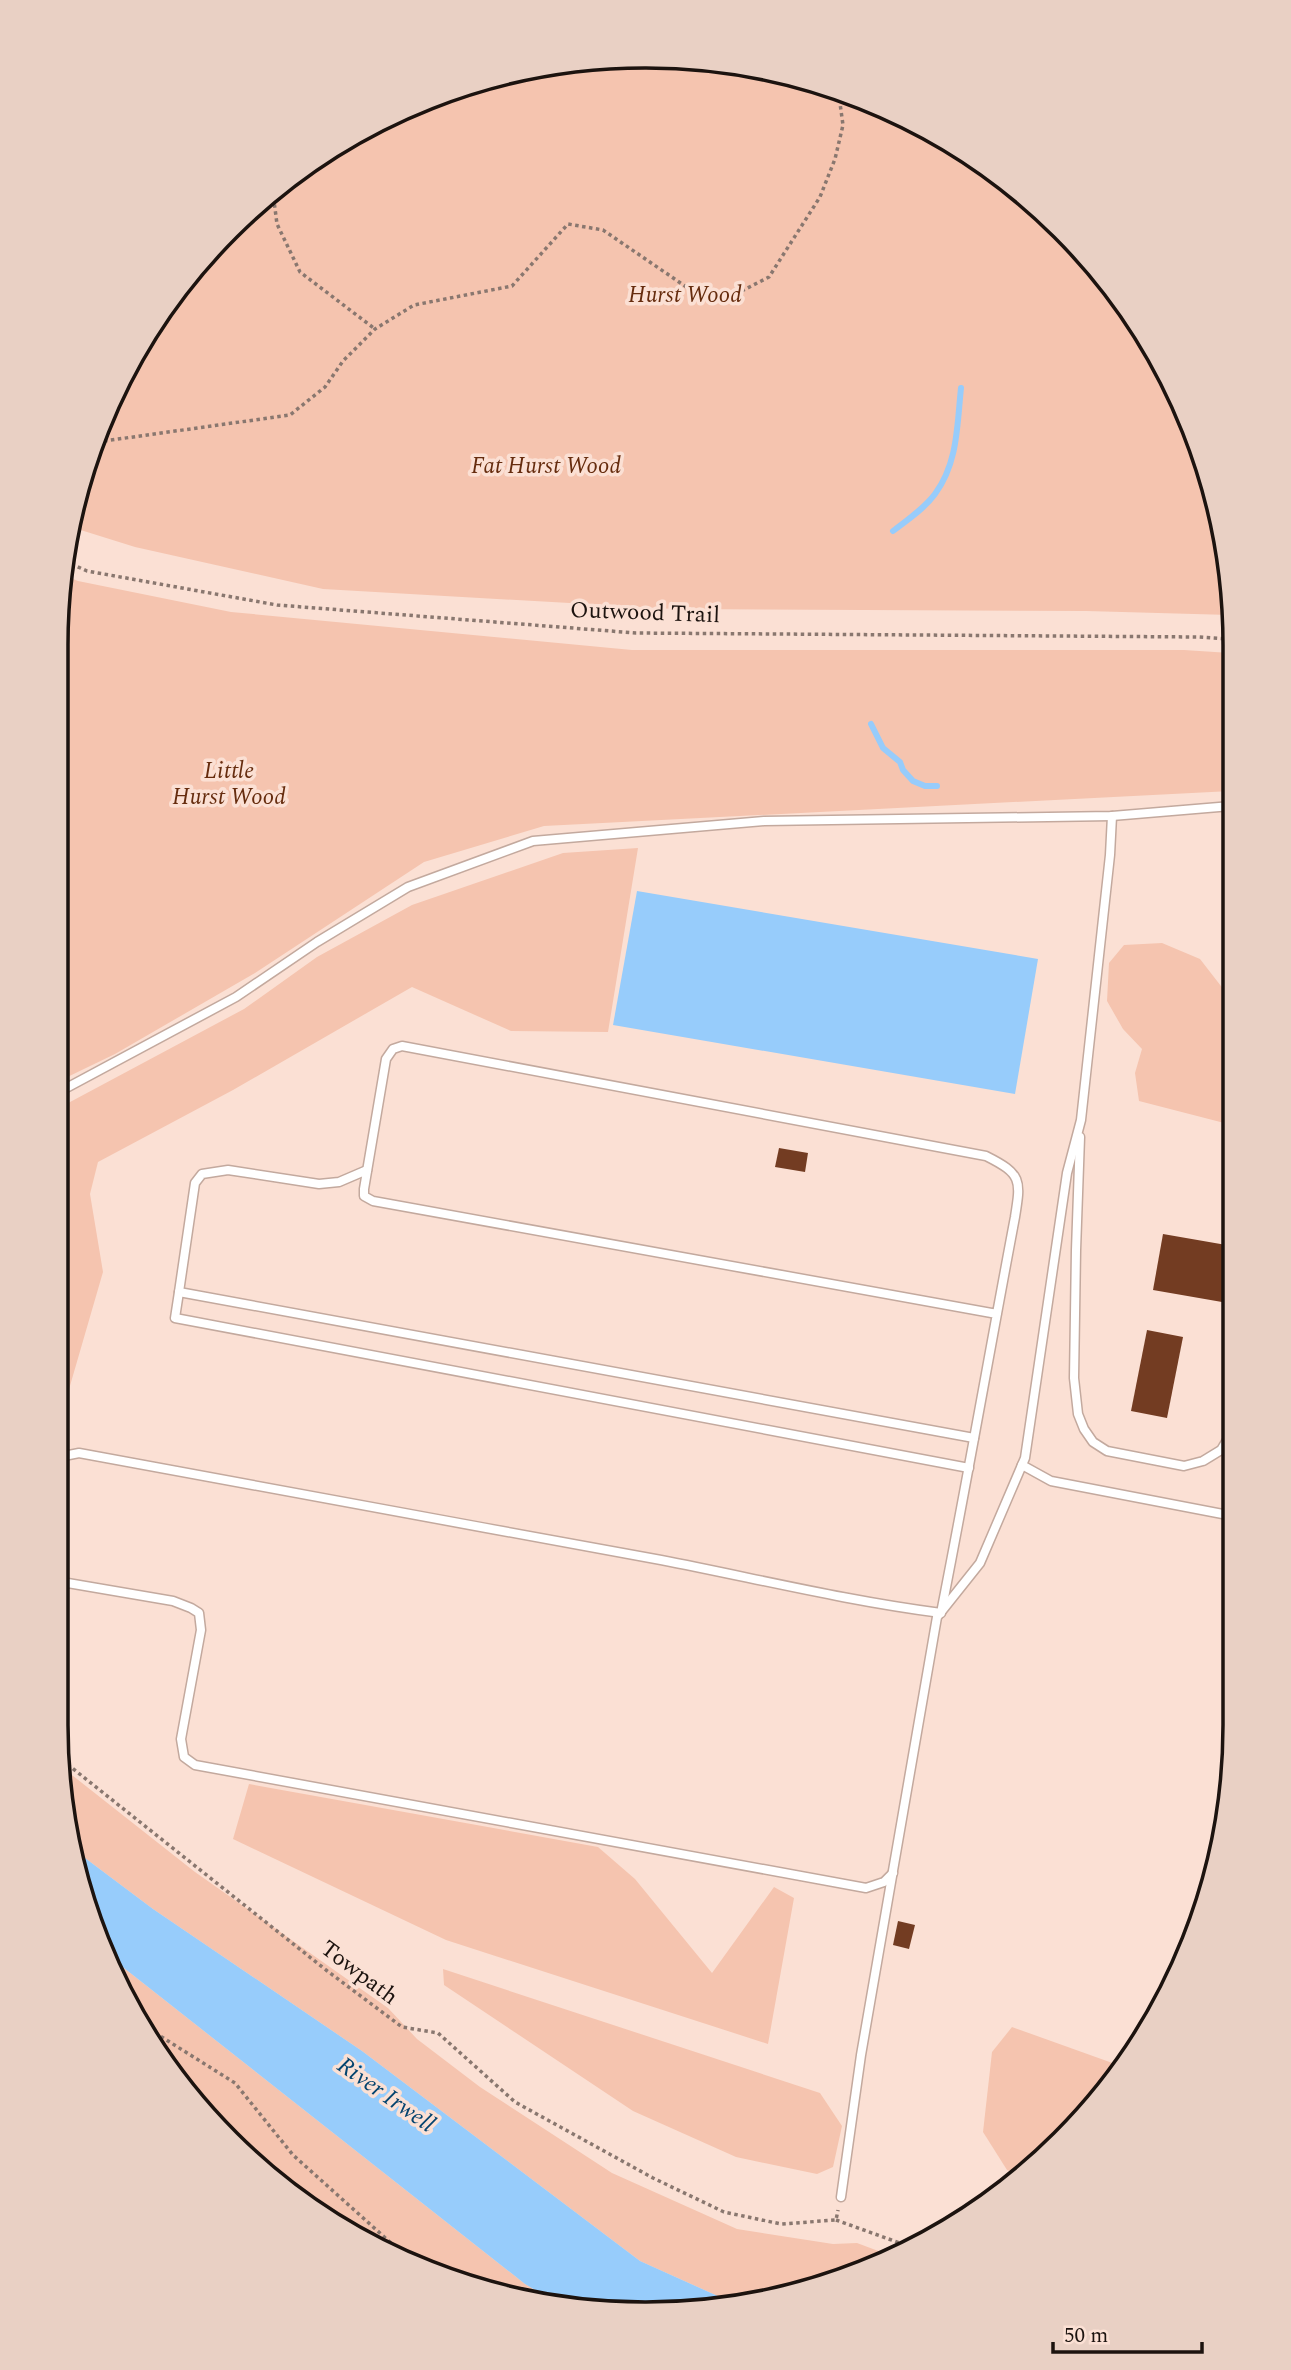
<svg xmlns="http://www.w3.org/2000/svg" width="1291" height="2370" viewBox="0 0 1291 2370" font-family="Spectral,serif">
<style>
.green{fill:#f5c4af}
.water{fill:#97ccfb}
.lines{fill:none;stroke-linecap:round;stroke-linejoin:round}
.stream{stroke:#97ccfb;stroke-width:6}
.building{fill:#733c22}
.service-casing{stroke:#c3a99e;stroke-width:11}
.path{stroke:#89776f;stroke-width:3.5;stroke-dasharray:3.5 3.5;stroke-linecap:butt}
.service{stroke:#fff;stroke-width:8}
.labels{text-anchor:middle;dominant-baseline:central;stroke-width:7;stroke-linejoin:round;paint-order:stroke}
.park-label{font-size:23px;font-style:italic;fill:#662c0e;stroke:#fbe0d4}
.street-label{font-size:23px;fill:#1c130f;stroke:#fbe0d4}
.water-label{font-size:24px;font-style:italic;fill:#05446f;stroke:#fbe0d4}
.rim{fill:none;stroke:#1c130f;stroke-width:3.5}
</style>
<rect width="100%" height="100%" fill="#fbe0d4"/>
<g class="green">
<polygon points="607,57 722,61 835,87 940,135 1062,228 1136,318 1204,456 1230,569 1230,615 1086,611 675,609 323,589 135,547 71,527 76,493 135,351 202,257 286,178 384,117 493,76"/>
<polygon points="63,575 78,581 231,612 632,650 1184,650 1230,653 1231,791 544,826 424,862 255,973 115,1054 57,1082 57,607"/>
<polygon points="638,848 608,1032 511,1031 412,987 233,1090 98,1162 90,1194 103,1272 56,1434 57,1109 244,1009 317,957 412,905 563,853"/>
<polygon points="1162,943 1200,959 1231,999 1232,1125 1139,1101 1135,1073 1142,1049 1123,1029 1107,1001 1109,963 1124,945"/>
<polygon points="63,1768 195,1872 388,2008 417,2039 480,2087 612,2173 737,2229 833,2244 857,2243 881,2252 899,2252 871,2269 731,2302 640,2261 362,2051 153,1909 77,1852"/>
<polygon points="249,1784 598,1847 635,1879 712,1973 774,1887 794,1898 768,2044 446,1940 233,1839"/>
<polygon points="110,1957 525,2284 552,2300 493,2294 318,2215 178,2084"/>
<polygon points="443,1969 820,2093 842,2126 833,2167 817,2174 736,2157 633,2111 444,1985"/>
<polygon points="1012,2027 1118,2065 1034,2167 1021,2176 1007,2170 983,2132 992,2052"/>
</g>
<g class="water">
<polygon points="637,891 1038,959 1015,1094 613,1025"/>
<polygon points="77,1852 153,1909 362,2051 640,2261 731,2302 684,2313 552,2300 525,2284 110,1957 87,1914"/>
</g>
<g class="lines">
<g class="stream">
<path d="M893,531C907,520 924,509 935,494C958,463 957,425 961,388"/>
<polyline points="871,724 883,748 900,762 903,770 913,781 925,786 937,786"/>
</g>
</g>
<g class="building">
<polygon points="779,1148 808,1153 805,1172 775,1167"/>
<polygon points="1163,1234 1232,1246 1222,1302 1153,1290"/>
<polygon points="1147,1330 1183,1337 1167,1418 1131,1411"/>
<polygon points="898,1921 915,1925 909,1949 893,1945"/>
</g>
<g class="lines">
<defs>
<g id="service">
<polyline points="57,1093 236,997 317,942 408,887 533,841 764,821 1112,816 1231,806"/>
<polyline points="1080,1137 1076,1250 1074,1378 1078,1414 1084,1429 1093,1442 1107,1451 1184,1466 1203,1461 1221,1450 1233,1430"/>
<polyline points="367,1170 339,1182 319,1184 228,1170 202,1174 195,1183 179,1292 974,1438"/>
<polyline points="179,1292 175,1318 969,1468"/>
<path d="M56,1464L64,1456L79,1453C272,1490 467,1524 661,1560C754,1578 847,1601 941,1613C967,1481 990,1349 1015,1217C1021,1180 1022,1174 986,1156L402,1046L393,1049L386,1059L364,1189V1196L373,1201L997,1314"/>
<polyline points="1022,1465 1051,1481 1233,1516"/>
<polyline points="56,1581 173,1601 191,1608 199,1613 201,1630 181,1739 184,1757 195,1765 866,1888 884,1882 893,1873"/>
<polyline points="841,2197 861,2055 937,1617 980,1563 1025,1458 1067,1173 1081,1120 1110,855 1112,816"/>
</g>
</defs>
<use href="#service" class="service-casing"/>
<g class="path">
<polyline points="285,179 274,201 277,224 300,272 375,329"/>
<polyline points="97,442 290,415 325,387 343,361 375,329 414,305 512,286 568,224 603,230 701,297 730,297 769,277 820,197 835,159 843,125 838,89"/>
<polyline points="65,561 87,571 277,605 636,633 1199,637 1230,639"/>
<polyline points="62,1760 326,1970 402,2027 438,2033 515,2102 653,2178 724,2212 781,2224 836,2220 838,2210"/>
<polyline points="149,2029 235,2083 293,2155 401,2252"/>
<polyline points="836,2220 908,2246"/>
</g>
<use href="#service" class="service"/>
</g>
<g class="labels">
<g class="park-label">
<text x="685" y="295">Hurst Wood</text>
<text x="546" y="466">Fat Hurst Wood</text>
<text x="229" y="771">Little<tspan x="229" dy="26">Hurst Wood</tspan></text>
</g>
<g class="street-label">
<text transform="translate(645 613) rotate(2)">Outwood Trail</text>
<text transform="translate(359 1973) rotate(37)">Towpath</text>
</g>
<g class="water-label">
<text transform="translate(386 2095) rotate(35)">River Irwell</text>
</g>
</g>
<path d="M0 0H1291V2370H0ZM645 68H646A577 577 0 0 1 1223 645V1725A577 577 0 0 1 646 2302H645A577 577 0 0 1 68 1725V645A577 577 0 0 1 645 68Z" fill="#e9d0c4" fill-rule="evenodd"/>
<path class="rim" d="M645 68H646A577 577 0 0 1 1223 645V1725A577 577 0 0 1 646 2302H645A577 577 0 0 1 68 1725V645A577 577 0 0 1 645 68Z"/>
<path d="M1053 2342v10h149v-10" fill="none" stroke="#1c130f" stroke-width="3.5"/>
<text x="1064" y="2342" font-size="21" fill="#1c130f" stroke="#fbe0d4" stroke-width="5" paint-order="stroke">50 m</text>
</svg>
